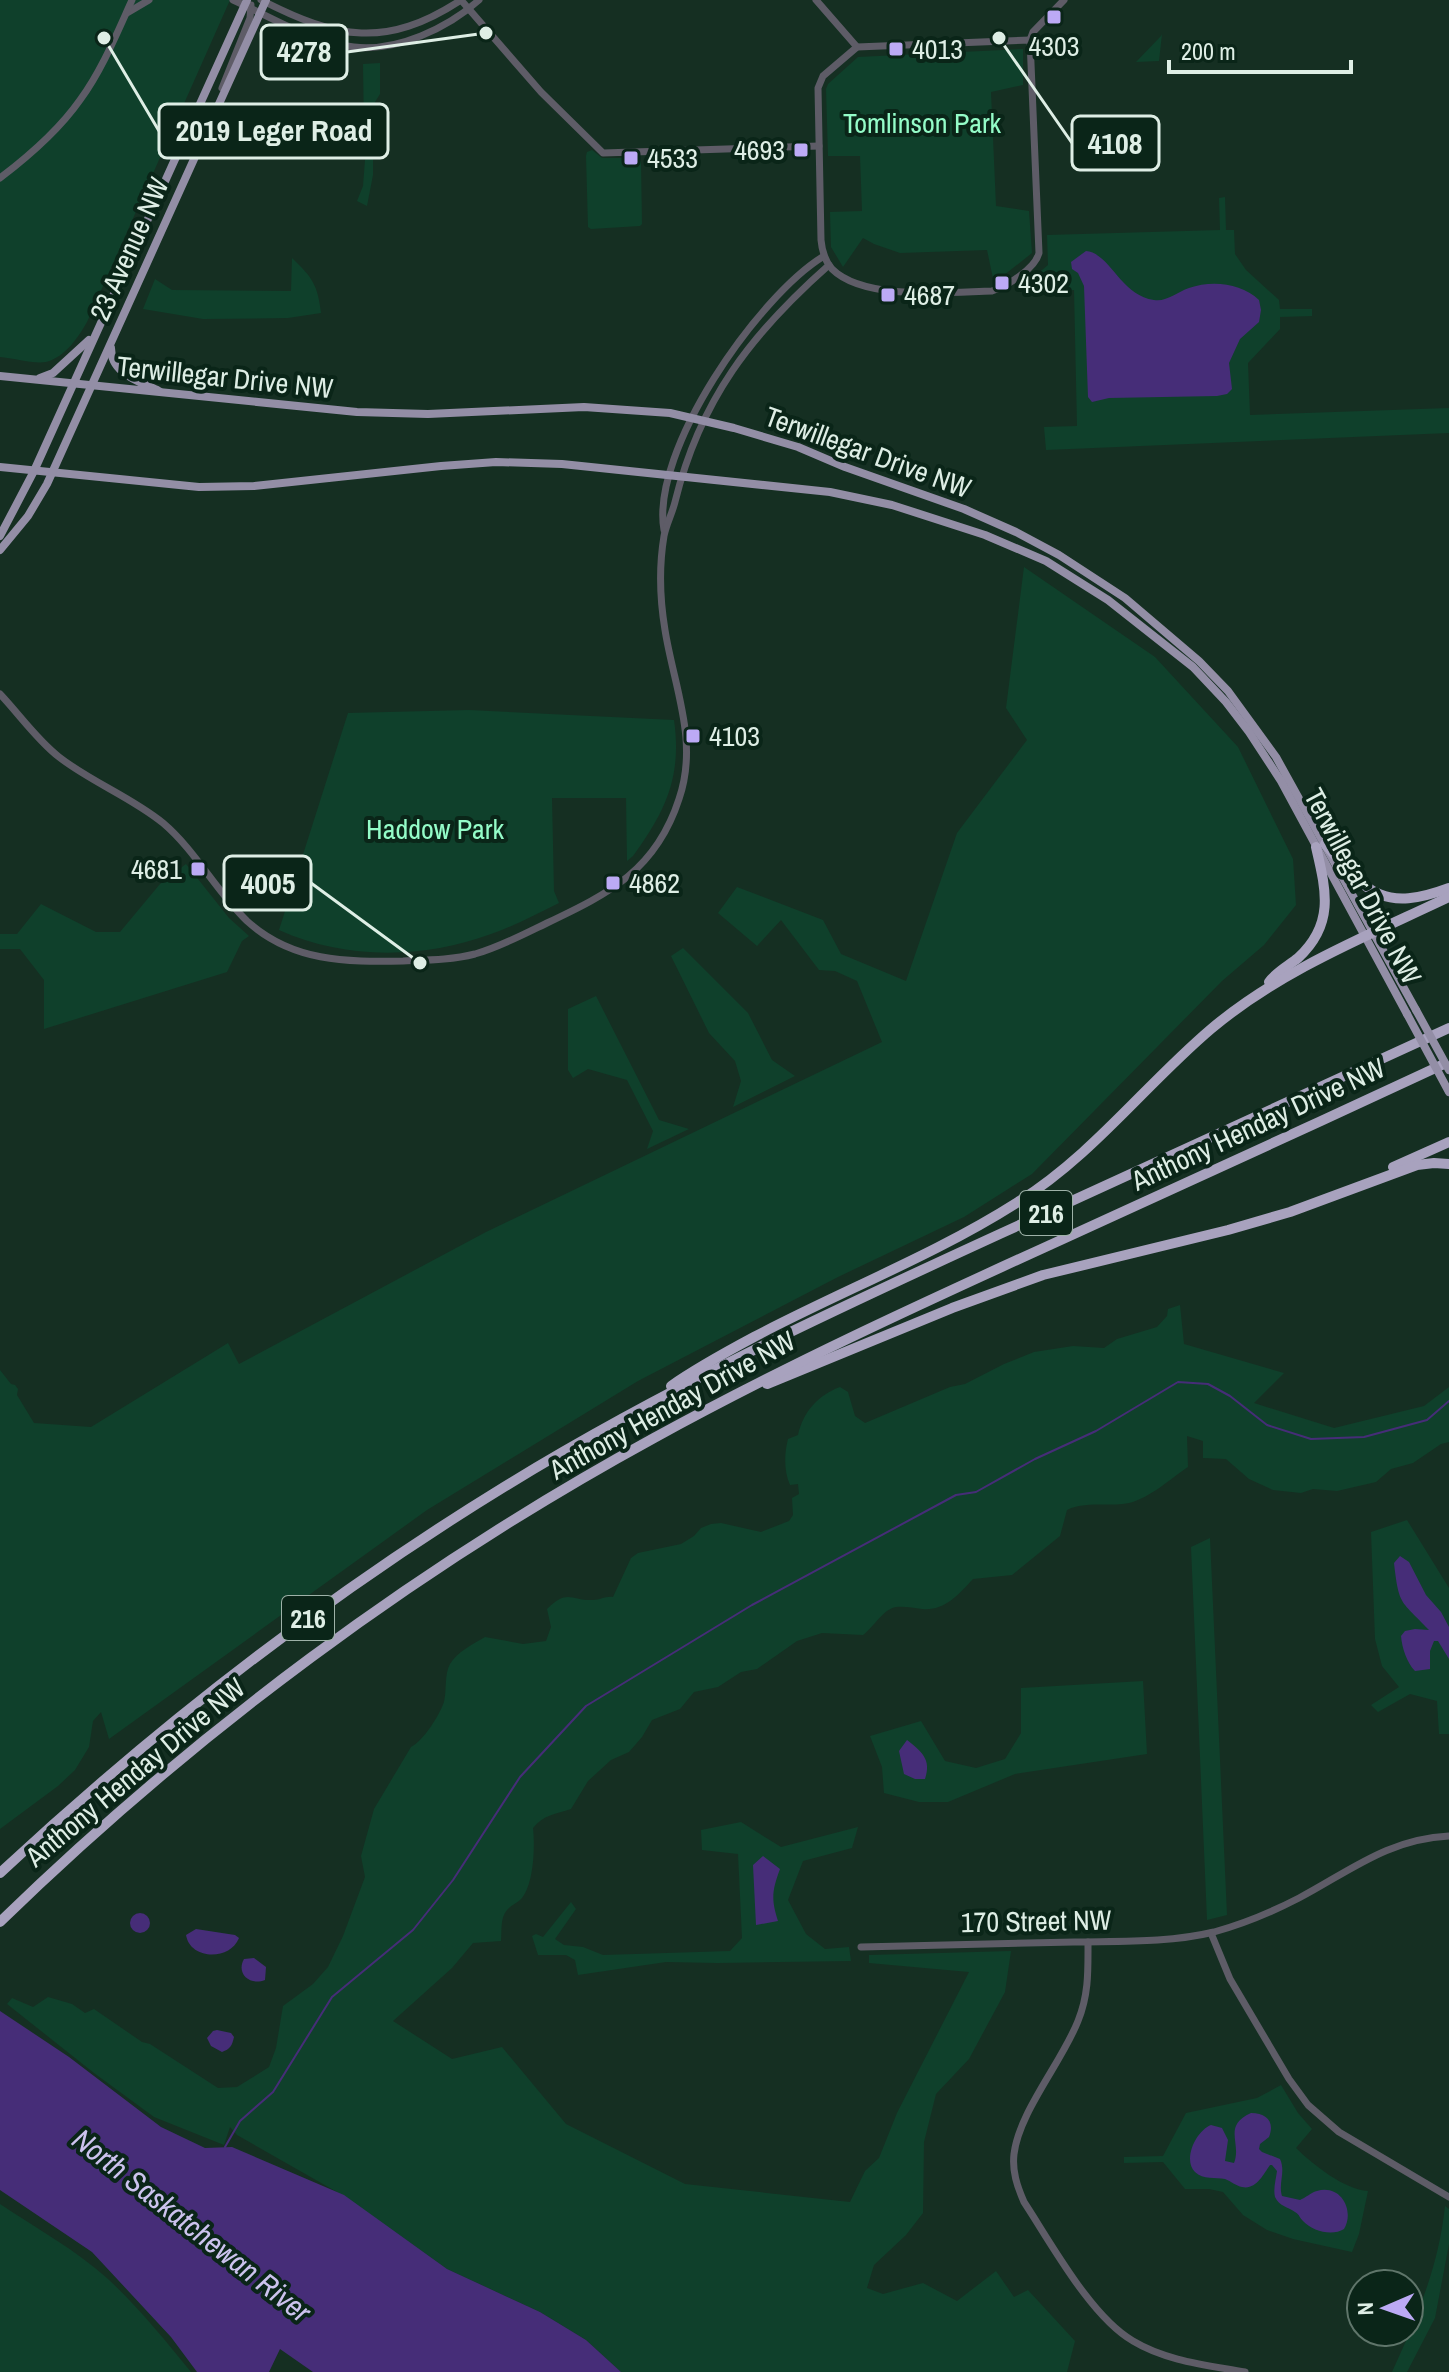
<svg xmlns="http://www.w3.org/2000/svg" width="1449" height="2372" viewBox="0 0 1449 2372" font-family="'Archivo Narrow',sans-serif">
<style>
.green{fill:#0f402b}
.water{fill:#462d78}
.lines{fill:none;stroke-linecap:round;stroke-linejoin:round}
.stream{stroke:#462d78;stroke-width:2}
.minor{stroke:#5e5c67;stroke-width:7}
.major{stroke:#938ea6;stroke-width:8}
.highway{stroke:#a8a2be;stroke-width:10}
.major-bridge{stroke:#938ea6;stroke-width:8}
.poi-dot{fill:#bcaaf5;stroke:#0a2518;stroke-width:3}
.labels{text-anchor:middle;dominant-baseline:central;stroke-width:8;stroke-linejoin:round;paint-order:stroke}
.shield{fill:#0a2518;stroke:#9eb2a8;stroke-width:2}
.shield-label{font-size:26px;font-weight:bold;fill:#deeee5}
.poi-label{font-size:28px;fill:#deeee5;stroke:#0a2518;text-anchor:start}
.park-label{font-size:28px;fill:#94fcc8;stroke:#0a2518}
.street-label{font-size:28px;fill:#deeee5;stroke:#0a2518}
.water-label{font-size:30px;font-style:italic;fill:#ccc3ee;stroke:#0a2518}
.leader{fill:none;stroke:#deeee5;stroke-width:3}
.callout-dot{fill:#deeee5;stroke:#0a2518;stroke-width:3}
.callout{fill:#0a2518;stroke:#deeee5;stroke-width:3}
.callout-label{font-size:30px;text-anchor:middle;font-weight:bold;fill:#deeee5}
</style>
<rect width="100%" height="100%" fill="#152f22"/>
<g class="green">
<path d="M0,0H230L87,322C78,338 65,357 46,362C33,364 13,358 0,357Z"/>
<polygon points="1162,34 1159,61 1136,62 1161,36"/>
<polygon points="1023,49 1023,85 991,92 996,206 1029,211 1032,253 994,283 987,250 900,253 874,244 863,238 843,267 831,247 830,212 862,211 860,156 828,156 826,89 828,84 858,57"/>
<polygon points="380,63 380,94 375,102 373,130 364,131 363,64"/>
<polygon points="366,147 373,147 373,175 367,206 357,201 363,186"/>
<polygon points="592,150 602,158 639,158 641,162 642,224 640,226 591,229 588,227 586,156 587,152"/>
<polygon points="1225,197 1226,230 1234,230 1235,254 1246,270 1279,300 1280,309 1312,309 1312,316 1280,317 1280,329 1248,363 1250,415 1449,408 1449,433 1046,450 1044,427 1077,426 1074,290 1038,294 1029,281 1048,265 1047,235 1220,230 1219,198"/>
<path d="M292,258C312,277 318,285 321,313L288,318L203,319L143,309L155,279L172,290L291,291Z"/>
<polygon points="1024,567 1155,657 1238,747 1293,859 1296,905 1264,945 1222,981 1032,1174 964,1217 838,1277 638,1381 427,1510 109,1739 101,1712 93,1721 89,1747 75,1770 58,1786 0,1829 0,1370 11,1384 15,1385 18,1389 17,1395 34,1423 91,1427 228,1343 239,1364 486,1232 882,1042 857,981 835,971 819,970 781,920 757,946 718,913 737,887 823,920 841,954 906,981 957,833 1027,740 1006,708"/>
<path d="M469,710L674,720C682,776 666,811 633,856L627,861L626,798H552L554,891L559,903C537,914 514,926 491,934C423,959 345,960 279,930L348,713Z"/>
<polygon points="186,864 229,918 249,936 242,941 227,972 44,1029 44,980 20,949 0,949 0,934 17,934 41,904 96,932 120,932 160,884"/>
<polygon points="683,948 748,1013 772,1060 795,1076 733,1107 741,1081 735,1061 709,1033 671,956"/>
<polygon points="596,996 659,1120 689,1129 647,1149 653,1131 627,1080 588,1069 573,1078 568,1070 568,1009"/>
<path d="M1180,1305L1184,1344L1284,1373L1254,1403L1334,1428L1424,1406L1449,1387V1442L1441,1444L1413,1463L1391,1469L1376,1482L1337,1491L1313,1489L1301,1493L1273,1490L1249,1479L1226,1459L1203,1458V1441L1187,1436L1188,1467C1170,1479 1150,1498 1129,1503C1108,1507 1086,1501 1067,1510L1060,1536L1012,1575L973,1579C958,1595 945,1611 922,1609C914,1608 904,1606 896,1607C883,1609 874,1627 863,1635L822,1633L797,1641L757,1669L741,1672L718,1687L694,1692L680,1709L652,1720L642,1737L629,1752L611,1760L588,1781L571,1809C556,1814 543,1815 533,1828C535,1846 534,1883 522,1898C518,1903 511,1905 507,1910C500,1918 502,1930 501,1941L473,1943L452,1968L393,2021L452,2059L502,2047L566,2124L685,2184L850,2202L865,2171L879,2158L897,2113L969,1972L869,1963V1955L1011,1951L1005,1992L969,2059L936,2094L924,2142L923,2213L906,2235L874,2265L867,2288L883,2294L923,2283L957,2301L996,2271L1014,2297L1028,2290L1075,2341L1067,2372H621L586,2340L540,2312L447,2269L344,2196L237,2135L230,2127L224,2145L154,2117L94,2073L7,2004L12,1998L33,2007L48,1997L72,2004L85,2013L94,2009L142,2042L150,2044L218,2088L237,2087L269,2067L276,2048L283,2006L313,1984L328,1967L343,1936L365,1877L361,1856L374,1809L411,1747C424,1740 439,1716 444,1702C447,1690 444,1675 450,1664C457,1652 473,1644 485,1637L523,1644L546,1641L551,1627L547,1609C568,1588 571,1601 593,1600C601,1600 605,1596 613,1597L631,1558L638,1553L681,1544L694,1536L701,1528L711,1524L721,1523L761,1532L789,1521L793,1515L792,1498L799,1494L798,1484L790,1485C784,1472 784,1454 788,1439L798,1435C803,1412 818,1395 840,1387L848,1392L855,1416L865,1423L950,1387L965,1384L1004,1364L1034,1352L1073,1346L1104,1348L1117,1339L1157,1327L1167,1316L1168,1309Z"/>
<polygon points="1407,1520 1449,1588 1449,1734 1439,1734 1437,1701 1410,1694 1378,1712 1371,1705 1399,1687 1382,1666 1375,1639 1371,1532"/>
<polygon points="1210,1538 1227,1915 1207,1920 1191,1547"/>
<polygon points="1143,1681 1147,1754 1015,1774 948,1802 919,1802 884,1793 882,1767 870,1736 921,1721 945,1761 976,1768 1005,1759 1021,1733 1021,1688"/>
<polygon points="741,1822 781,1847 858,1827 852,1848 803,1861 788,1900 806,1934 825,1949 849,1947 851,1961 718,1963 666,1962 578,1975 575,1960 566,1955 538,1955 532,1936 536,1934 543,1937 571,1902 576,1909 555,1939 564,1945 583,1947 603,1955 730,1951 742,1938 738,1854 702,1850 701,1830"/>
<path d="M1281,2085L1298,2113L1312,2129L1296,2148C1312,2164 1345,2190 1368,2191L1359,2234L1352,2252L1293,2239L1267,2230L1243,2215L1223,2192L1209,2189H1185L1163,2162L1124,2163V2157L1163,2156L1186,2113L1257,2098Z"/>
<path d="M0,2204C36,2228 76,2250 108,2279C138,2307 165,2340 191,2372H0Z"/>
<path d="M1445,2206L1449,2209V2244L1435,2318L1407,2372H1392C1417,2318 1439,2265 1445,2206Z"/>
</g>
<g class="water">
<path d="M1086,251C1110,253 1120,295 1154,300C1167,302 1177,292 1189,288C1212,280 1241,283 1259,300L1261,310L1259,322L1240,339L1229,363L1232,389L1227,394L1217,396L1109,398L1092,402L1088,397L1084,286L1078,273L1072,269L1071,262Z"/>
<path d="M1400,1556L1409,1562L1426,1595L1441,1612L1449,1627V1659L1438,1641H1434L1430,1651V1669L1415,1671C1407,1663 1402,1648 1401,1636L1405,1631L1415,1629L1429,1630C1401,1600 1399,1607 1394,1563Z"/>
<path d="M907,1740C921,1751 932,1759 925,1779H915L904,1774L899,1751Z"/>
<path d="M763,1856L780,1869C772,1891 771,1899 778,1921L756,1925L753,1865Z"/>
<circle cx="140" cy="1923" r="10"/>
<path d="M196,1929L235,1935L239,1938C230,1961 190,1960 186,1935Z"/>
<path d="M254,1958L266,1967L265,1980C249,1986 236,1973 244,1959Z"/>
<polygon points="0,2011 69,2057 161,2127 205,2148 232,2147 344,2195 447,2269 540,2312 586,2340 621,2372 313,2372 280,2349 269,2372 197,2372 171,2337 92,2252 0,2190"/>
<path d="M217,2030L231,2033L234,2037C232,2046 230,2049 222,2052L211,2046L207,2038L213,2031Z"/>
<path d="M1251,2113C1267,2113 1275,2122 1269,2137L1260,2144L1259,2149L1262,2152L1280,2159C1286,2172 1278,2183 1282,2196L1300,2200C1305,2198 1312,2192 1317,2191C1341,2184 1355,2211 1344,2229C1333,2236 1313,2232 1303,2221C1298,2216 1301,2216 1295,2212C1288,2207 1279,2206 1275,2197C1273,2189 1276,2179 1277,2171L1272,2165H1270C1263,2175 1256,2190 1242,2187C1236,2186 1231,2181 1225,2179C1216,2177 1203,2180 1195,2172C1182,2159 1197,2130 1211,2125L1222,2128L1228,2140L1225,2161L1234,2163C1242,2143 1222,2126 1251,2113Z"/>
</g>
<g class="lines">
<polyline class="stream" points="225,2147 240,2121 273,2092 332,1997 413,1930 453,1880 520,1777 586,1706 752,1605 956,1495 976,1492 1035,1459 1096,1431 1178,1382 1208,1384 1230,1396 1267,1425 1311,1439 1364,1437 1427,1420 1449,1401"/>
<g class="minor">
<path d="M233,0C271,17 312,43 354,47C397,52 448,28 479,0"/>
<path d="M261,0C337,39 386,49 461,0L541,92L603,153L819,146"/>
<polyline points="816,0 857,47"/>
<polyline points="127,13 149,0"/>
<path d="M1030,40L1039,253C1035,269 1007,286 992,291C950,292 864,301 832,269C825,261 822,251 821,240L818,88L823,76L857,47Z"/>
<polyline points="1030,40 1033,32 1064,0"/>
<polyline points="222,88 250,18 251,5"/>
<path d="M0,178C29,156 59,130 80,100C102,70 117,33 132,0"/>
<path d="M664,530C650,451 758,296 824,256"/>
<path d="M0,694C19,714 37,740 59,757C91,782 131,797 163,823C195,850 216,891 247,921C292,962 346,962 403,961C427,960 451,960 475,954C500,947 524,934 547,923C610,893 656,870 679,799C699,741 674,687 665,630C660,600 659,566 664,536C666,525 672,514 675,502C700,400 751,334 829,265"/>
<polyline points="1211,1933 1230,1979 1289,2079 1308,2105 1339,2132 1449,2197"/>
<path d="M1088,1942C1088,1970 1089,1994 1078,2021C1062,2062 1019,2112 1014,2154C1012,2171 1017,2186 1024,2202C1051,2243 1091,2317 1133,2341C1166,2361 1207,2365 1245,2372"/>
<path d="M861,1947C932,1945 1003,1943 1074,1942C1121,1941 1168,1943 1214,1932C1243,1924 1272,1912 1299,1898C1350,1871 1388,1839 1449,1836"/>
</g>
<g class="major">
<path d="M111,348C111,374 139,381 159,391"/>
<polyline points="0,376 357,412 428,414 584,407 670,413 734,428 798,447 845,467 964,509 1016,532 1059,555 1125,598 1199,661 1228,691 1276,757 1416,1010"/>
<polyline points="40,378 53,373 89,340"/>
<polyline points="0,467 199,487 254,486 441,466 496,462 562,464 830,492 892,505 985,535 1046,561 1108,600 1193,667 1226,702 1249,732 1281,781 1407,1014"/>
<polyline points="0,536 34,471 247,0"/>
<polyline points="0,550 28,516 47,484 266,0"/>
</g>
<g class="highway">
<path d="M1325,844C1367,892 1382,913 1449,888"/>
<path d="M1269,982C1276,972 1288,966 1298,958C1335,924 1326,890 1316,847"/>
<polyline points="1393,1167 1449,1142"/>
<polyline points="767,1384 952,1308 1043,1275 1228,1230 1290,1212 1417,1165 1434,1163 1449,1164"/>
<path d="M671,1386C698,1367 726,1352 754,1337C841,1291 935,1255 1018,1202C1093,1155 1145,1085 1211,1029C1281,970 1367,936 1449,897"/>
<path d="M0,1873C155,1729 323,1598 504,1487C663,1389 832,1311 1002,1233C1151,1164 1300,1096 1449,1028"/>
<path d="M0,1922C194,1733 416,1568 654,1438C783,1367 916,1306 1050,1245C1182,1185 1313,1125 1444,1064"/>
</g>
<g class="major-bridge">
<polyline points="1416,1010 1449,1070"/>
<polyline points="1407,1014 1449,1092"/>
</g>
</g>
<g class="poi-dot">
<rect x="1046" y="9" width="16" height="16" rx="4"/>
<rect x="888" y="41" width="16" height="16" rx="4"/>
<rect x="793" y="142" width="16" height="16" rx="4"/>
<rect x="623" y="150" width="16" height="16" rx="4"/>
<rect x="994" y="275" width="16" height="16" rx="4"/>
<rect x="880" y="287" width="16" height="16" rx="4"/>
<rect x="685" y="728" width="16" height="16" rx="4"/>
<rect x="190" y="861" width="16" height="16" rx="4"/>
<rect x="605" y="875" width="16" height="16" rx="4"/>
</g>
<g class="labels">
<g class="shield">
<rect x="1020" y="1191" width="52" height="44" rx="6"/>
<rect x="282" y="1596" width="52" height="44" rx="6"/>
</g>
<g class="shield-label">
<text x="1046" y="1213">216</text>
<text x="308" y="1618">216</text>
</g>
<g class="poi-label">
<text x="1054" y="46" text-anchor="middle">4303</text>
<text x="912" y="49">4013</text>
<text x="785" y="150" text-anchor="end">4693</text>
<text x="647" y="158">4533</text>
<text x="1018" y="283">4302</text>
<text x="904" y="295">4687</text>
<text x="709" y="736">4103</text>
<text x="182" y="869" text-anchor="end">4681</text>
<text x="629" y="883">4862</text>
</g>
<g class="park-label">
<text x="922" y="123">Tomlinson Park</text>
<text x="435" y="829">Haddow Park</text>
</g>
<g class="street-label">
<text transform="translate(129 249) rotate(-66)">23 Avenue NW</text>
<text transform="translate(225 377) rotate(6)">Terwillegar Drive NW</text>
<text transform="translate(868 452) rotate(20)">Terwillegar Drive NW</text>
<text transform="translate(1363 886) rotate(62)">Terwillegar Drive NW</text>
<text transform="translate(1258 1124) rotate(-25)">Anthony Henday Drive NW</text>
<text transform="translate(672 1405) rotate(-29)">Anthony Henday Drive NW</text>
<text transform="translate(135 1772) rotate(-40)">Anthony Henday Drive NW</text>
<text transform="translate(1036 1921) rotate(-1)">170 Street NW</text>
</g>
<g class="water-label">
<text transform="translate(192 2225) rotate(38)">North Saskatchewan River</text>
</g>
</g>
<path class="leader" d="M486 33L347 52M104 38L159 131M999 38L1072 143M420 963L311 883"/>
<g class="callout-dot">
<circle cx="486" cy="33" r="8"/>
<circle cx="104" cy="38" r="8"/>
<circle cx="999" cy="38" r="8"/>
<circle cx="420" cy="963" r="8"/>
</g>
<g class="callout">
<rect x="261" y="25" width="86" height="54" rx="8"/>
<rect x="159" y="104" width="229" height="54" rx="8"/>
<rect x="1072" y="116" width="87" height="54" rx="8"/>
<rect x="224" y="856" width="87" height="54" rx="8"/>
</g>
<g class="callout-label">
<text x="304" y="62">4278</text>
<text x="274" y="141">2019 Leger Road</text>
<text x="1115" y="154">4108</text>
<text x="268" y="894">4005</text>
</g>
<g transform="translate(1385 2308) rotate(268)"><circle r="38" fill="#0a2518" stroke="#5f756a" stroke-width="2"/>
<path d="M0-6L14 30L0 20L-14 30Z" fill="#bcaaf5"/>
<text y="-12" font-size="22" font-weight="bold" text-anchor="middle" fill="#deeee5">N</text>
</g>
<path d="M1169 60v12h182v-12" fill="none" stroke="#deeee5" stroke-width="4"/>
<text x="1181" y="60" font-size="24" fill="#deeee5" stroke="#0a2518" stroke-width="6" paint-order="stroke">200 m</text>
</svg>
